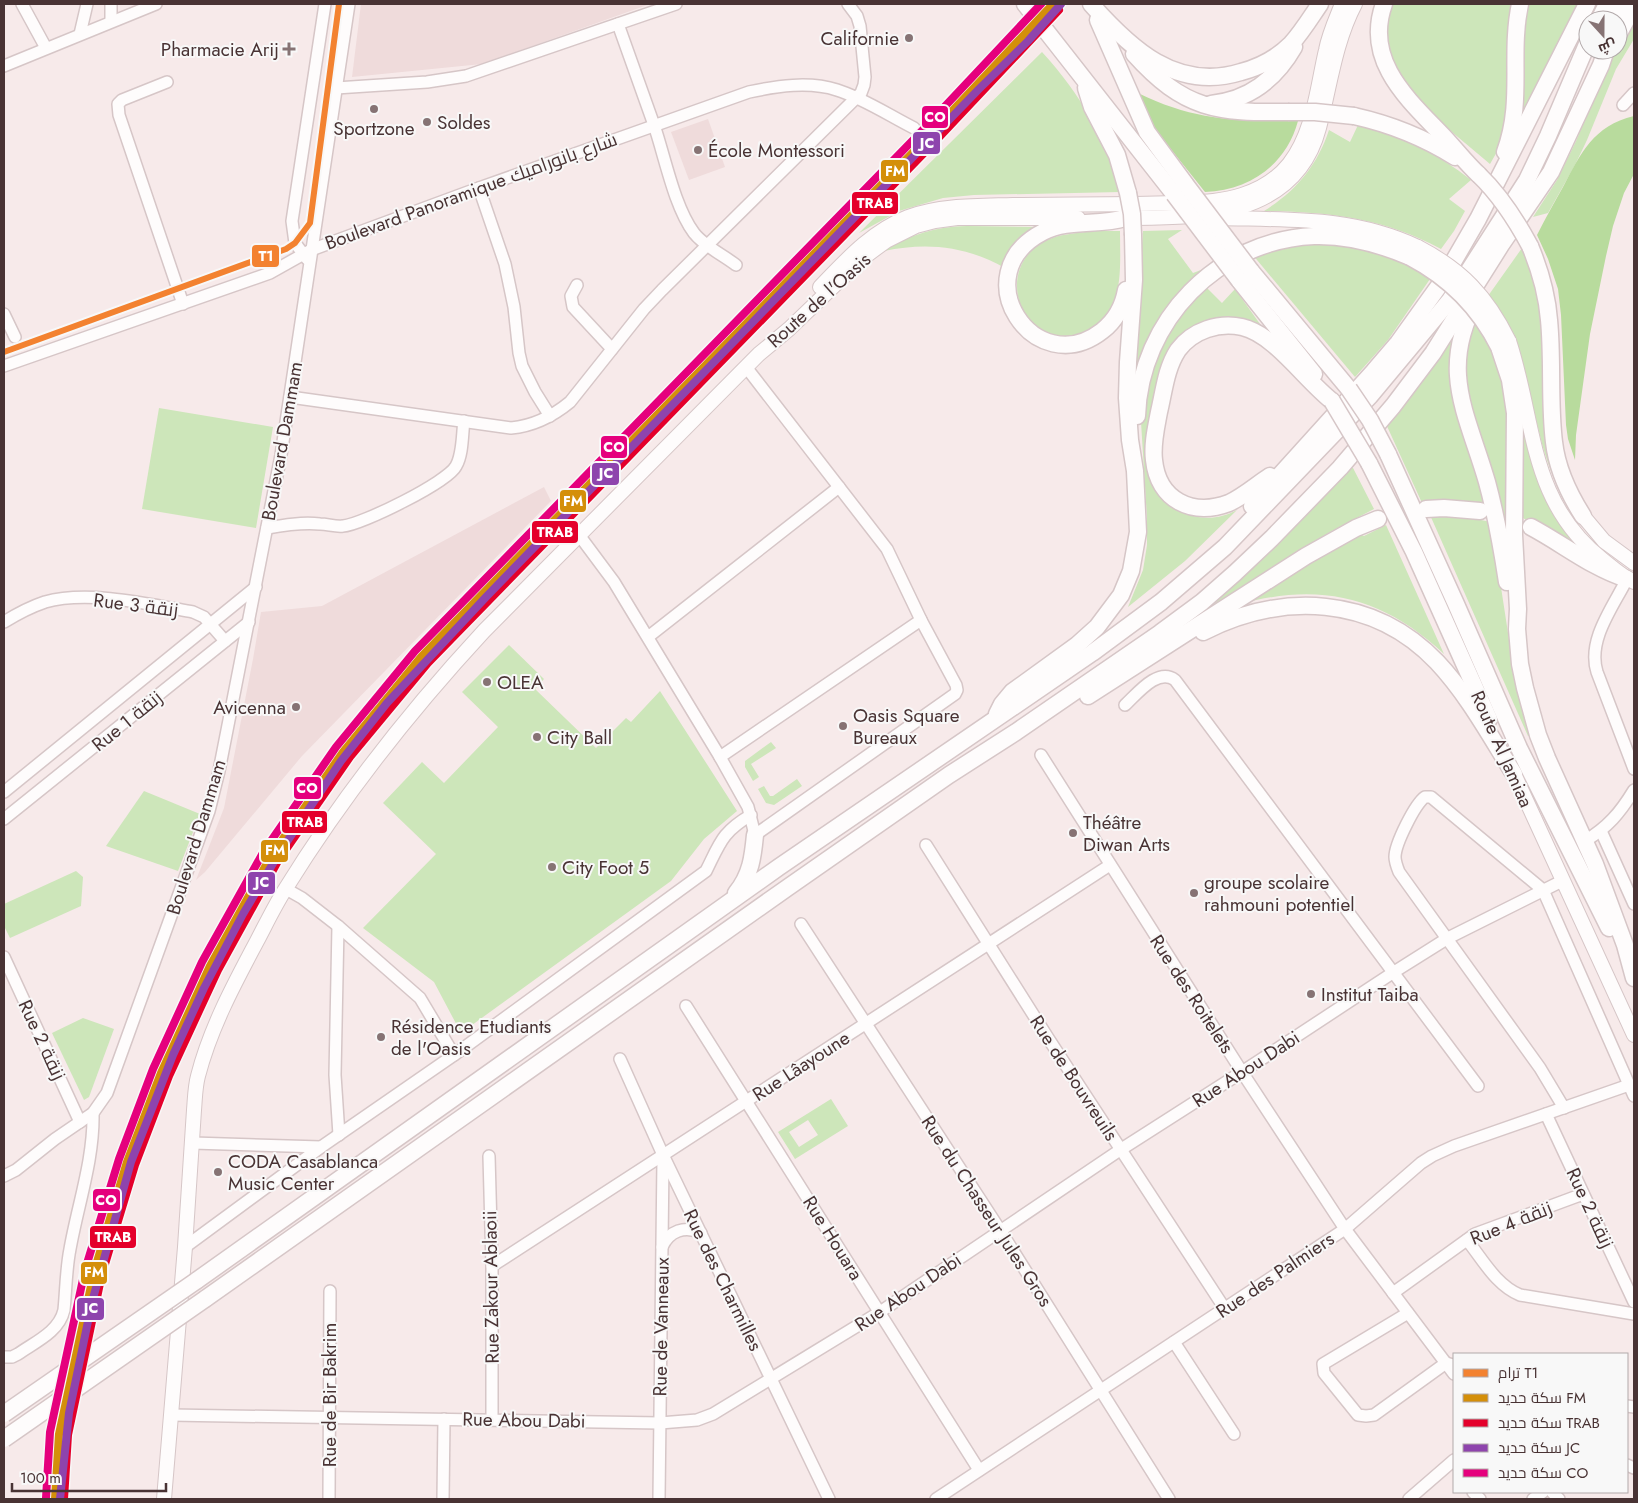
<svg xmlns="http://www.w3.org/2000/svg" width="1638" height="1503" viewBox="0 0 1638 1503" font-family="Jost,Cairo,sans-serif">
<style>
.built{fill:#efdbdb}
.green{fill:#cde6ba;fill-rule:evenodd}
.forest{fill:#b8db9d}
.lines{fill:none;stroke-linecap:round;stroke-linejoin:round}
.minor-casing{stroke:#d6c6c7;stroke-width:14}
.major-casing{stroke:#d6c6c7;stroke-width:16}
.highway-casing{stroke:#d6c6c7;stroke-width:19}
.minor{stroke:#fefcfc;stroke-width:11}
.major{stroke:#fefcfc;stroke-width:14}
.highway{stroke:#fefcfc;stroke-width:16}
.major-bridge-casing{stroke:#d6c6c7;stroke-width:16;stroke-linecap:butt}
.highway-bridge-casing{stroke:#d6c6c7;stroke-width:19;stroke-linecap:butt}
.major-bridge{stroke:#fefcfc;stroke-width:14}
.highway-bridge{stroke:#fefcfc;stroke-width:16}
.rail-1-casing{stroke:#f8f8f8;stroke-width:11}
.rail-2-casing{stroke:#f8f8f8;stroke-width:11}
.rail-3-casing{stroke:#f8f8f8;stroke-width:11}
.rail-4-casing{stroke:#f8f8f8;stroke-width:11}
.rail-1{stroke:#d48f0a;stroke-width:8}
.rail-2{stroke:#e4002b;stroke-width:8}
.rail-3{stroke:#8e44ad;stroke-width:8}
.rail-4{stroke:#e5007d;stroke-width:8}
.tram-1-casing{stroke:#f8f8f8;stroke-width:10}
.tram-1{stroke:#f38230;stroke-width:6}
.poi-dot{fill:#867374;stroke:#f8f8f8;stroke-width:2}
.labels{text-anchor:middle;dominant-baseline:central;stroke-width:4;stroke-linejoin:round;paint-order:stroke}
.poi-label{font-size:19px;fill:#493334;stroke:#f8f8f8;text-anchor:start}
.street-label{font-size:19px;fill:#493334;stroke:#f8f8f8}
.line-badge{stroke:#f8f8f8;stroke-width:2}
.badge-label{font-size:14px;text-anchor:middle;font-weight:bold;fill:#fff}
</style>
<rect width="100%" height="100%" fill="#f7eaea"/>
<g class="built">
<polygon points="361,4 650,4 482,64 352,77"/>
<polygon points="708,119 725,167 689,180 671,132"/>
<polygon points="544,487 551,501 302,756 205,872 196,880 224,808 253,659 261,612 322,606"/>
</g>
<g class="green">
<polygon points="1392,4 1513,4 1507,50 1510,108 1498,150 1490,164 1415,101 1388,52 1386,30"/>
<polygon points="1524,4 1580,4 1522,118 1522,102"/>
<polygon points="1634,14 1634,39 1616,69 1587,140 1575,165 1548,213 1533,217 1557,180 1576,141 1614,50 1618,50 1618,42"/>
<path d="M1042,52C1083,97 1102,134 1121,192L974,195L943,198L899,211L859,233Z"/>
<path d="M1358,125C1400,135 1437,153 1471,180L1449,199L1465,211L1454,231L1441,249C1383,218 1330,212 1264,211C1296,191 1317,166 1329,130L1350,142Z"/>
<path d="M967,226L1043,227L1005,268C966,246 927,242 884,251C910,235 936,226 967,226Z"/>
<polygon points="1182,230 1168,239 1193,273 1209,267 1132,389 1143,231"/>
<path d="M1093,231H1120C1120,255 1122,281 1114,303C1109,317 1100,323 1088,330C1084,332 1079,336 1075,337C1021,349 992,268 1045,241C1058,234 1078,233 1093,231Z"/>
<polygon points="1298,243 1358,245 1408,264 1430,279 1388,340 1355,377 1252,254"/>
<path d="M1522,248L1536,284L1569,504L1581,525C1563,501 1554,482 1545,454C1531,409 1522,327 1488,296Z"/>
<path d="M1207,288L1222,303L1235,289L1265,331L1196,326L1151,431L1175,509C1196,520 1217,521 1237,510L1185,561L1128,607L1143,570L1147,545V518L1141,422L1146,380L1176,315Z"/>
<path d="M1476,323L1490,344L1507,390L1509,550C1501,521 1492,491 1484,462C1470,413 1454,373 1476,323Z"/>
<polygon points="1458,330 1455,344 1491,507 1422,503 1386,424"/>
<polygon points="159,408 273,427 256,528 142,509"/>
<path d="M1521,420C1535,480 1546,520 1595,561L1523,518Z"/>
<polygon points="1352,466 1374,509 1330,532 1182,625 1270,550 1299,523"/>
<polygon points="1430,515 1461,516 1491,522 1512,659 1531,735 1528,736"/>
<path d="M1386,525L1444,654C1383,597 1321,582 1240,604L1357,533L1364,536Z"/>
<polygon points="509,645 544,679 535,689 596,748 626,718 631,722 660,691 737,811 704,839 671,881 461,1033 434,982 363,928 436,854 383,803 422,762 444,783 498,727 462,692"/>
<polygon points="771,742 776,748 751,764 759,777 753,781 745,767 745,761"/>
<polygon points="797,779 802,786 774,805 766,803 758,789 764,786 770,796 773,796"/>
<polygon points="144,791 200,814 178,871 106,846"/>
<polygon points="76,871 83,877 81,906 10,938 4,926 4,904"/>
<polygon points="83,1018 114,1029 89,1097 84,1100 52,1033"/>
<path d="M831,1099L848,1126L795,1159L778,1132ZM808,1120L818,1135L799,1147L789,1132Z"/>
</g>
<g class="forest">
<path d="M1138,93C1195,121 1236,121 1298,121C1286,165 1250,190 1205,192L1158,133L1152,124Z"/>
<path d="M1634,116V174L1624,193L1613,226L1606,256L1590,334L1576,435L1575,460L1568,439L1566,425L1561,315L1558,289L1548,259L1537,235C1545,219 1554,203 1563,187C1581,153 1593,126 1634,116Z"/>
</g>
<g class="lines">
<defs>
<g id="minor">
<polyline points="22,4 46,48"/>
<polyline points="111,4 111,21"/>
<path d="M618,24C630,58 642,91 654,125C665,157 674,206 694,233C704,246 723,255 736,265"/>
<polyline points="80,34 87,4"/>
<polyline points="4,66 156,4"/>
<polyline points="167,82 122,100 118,104 119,115 183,304"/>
<polyline points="336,88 427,82 466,76 676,4"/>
<polyline points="1623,105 1634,93"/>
<polyline points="479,188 505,264 514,307 519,353 522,366 535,392 550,416"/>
<polyline points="307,259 295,243 292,221 325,4"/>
<polyline points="577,285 571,296 573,307 612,349"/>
<polyline points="4,314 15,337"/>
<path d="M4,366L270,273L311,250L479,188L749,92C777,86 809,81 837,90C863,98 890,116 914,128"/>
<path d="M290,397L511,428C533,426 553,416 570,402L644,309L662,290L861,93L864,85L865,77L860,26L857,16L848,4"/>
<path d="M267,528C284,525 302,522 320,524C328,524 335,527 343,526C361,525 448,482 456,466C463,454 462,435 464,421"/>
<polyline points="579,535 614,582 720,757 748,807 755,835 955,694 957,690 956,685 921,620 887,549 746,367"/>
<path d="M1627,579C1613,607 1587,640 1597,672L1634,769"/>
<path d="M4,622C17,614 30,607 45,602C88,590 149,604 193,612L204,617L225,641"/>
<polyline points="648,637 839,487"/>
<path d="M1125,705C1137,694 1158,667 1175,680L1478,1086"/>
<polyline points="1041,755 1242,1072 1345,1229 1454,1374"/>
<polyline points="720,757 921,620"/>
<polyline points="4,792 256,587"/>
<polyline points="4,819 249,622"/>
<polyline points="1601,831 1634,904"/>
<path d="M1585,841C1608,827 1620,813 1634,790"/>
<polyline points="926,845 1048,1038 1225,1309"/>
<polyline points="286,889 302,898 338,926 420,998 454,1055"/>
<polyline points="801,924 1000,1230 1169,1499"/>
<polyline points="338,926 335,1075 339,1135"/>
<polyline points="4,957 80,1122"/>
<polyline points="686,1006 979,1470"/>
<polyline points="620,1059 663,1155 829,1499"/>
<path d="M1564,1108L1540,1068L1399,872C1397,867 1395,862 1395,857C1395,844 1415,804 1425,797H1431L1543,890L1634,1096"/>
<polyline points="1546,1114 1634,1302"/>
<polyline points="193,1143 321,1147"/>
<polyline points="489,1156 492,1266 492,1419"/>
<polyline points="4,1176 16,1170 55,1139 93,1113 107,1093 209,811 219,771 281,455 349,4"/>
<path d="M1467,1240C1483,1260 1496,1285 1520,1295L1634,1314"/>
<path d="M185,1247L321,1147L454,1055L706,871C720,843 722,832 751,815"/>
<path d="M662,1247C669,1231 685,1225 701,1233"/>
<polyline points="492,1266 1110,865"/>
<polyline points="1393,1293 1475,1234 1583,1194"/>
<polyline points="1408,1313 1323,1364 1324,1373 1358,1415 1366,1416 1374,1415 1446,1363 1453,1365"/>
<polyline points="1174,1342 1234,1434"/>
<path d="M4,1357H12L18,1354C35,1342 59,1332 64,1310C66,1290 66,1269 70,1249C78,1204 94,1159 93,1113"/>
<polyline points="1627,1406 1634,1407"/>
<polyline points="171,1415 660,1423 697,1420 713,1414 880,1312 1120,1150 1242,1072 1394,972 1448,938 1562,881"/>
<polyline points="1627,1465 1634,1468"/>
<polyline points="1473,1492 1480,1499"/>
<polyline points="1552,1492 1559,1499"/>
<polyline points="329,1499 330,1291"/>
<polyline points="443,1499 444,1419"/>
<polyline points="659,1499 663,1159"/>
<polyline points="936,1499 1345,1229 1421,1163 1432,1156 1454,1146 1629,1085"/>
<polyline points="1409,1499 1454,1460"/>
<polyline points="1533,1499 1543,1492"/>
</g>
<g id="major">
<path d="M1122,218C1198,218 1295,219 1319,128C1330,86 1335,42 1355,4"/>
<path d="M1218,218C1289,220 1352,216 1418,247"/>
<path d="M820,287C846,260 872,231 908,217C941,205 978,206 1013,205C1067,204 1121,205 1175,203C1198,202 1221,202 1242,195C1261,189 1277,179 1289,164C1314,132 1317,88 1326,50C1329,34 1336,19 1342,4"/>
<path d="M1509,341C1536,423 1528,501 1603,560C1613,568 1623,577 1634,582"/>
<polyline points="1583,516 1604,541 1634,563"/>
<polyline points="1514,774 1634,1035"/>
<path d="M164,1499L185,1247L194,1110C195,1099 195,1087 198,1076C210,1029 234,984 257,941C266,924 275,905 286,888C343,796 410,711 484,631L759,354L789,329L863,258L886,241L916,226L935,221L957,218H1078"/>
</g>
<g id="highway">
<polyline points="1025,4 1174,194"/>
<path d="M1091,4C1130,48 1176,92 1241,72C1260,67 1277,58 1291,44C1302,32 1311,17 1320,4"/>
<path d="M1384,4C1363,62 1410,101 1445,138C1457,151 1467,164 1479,175"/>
<polyline points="1098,20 1147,132 1186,185"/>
<polyline points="1599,20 1607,4"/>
<polyline points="1615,20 1622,4"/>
<polyline points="1618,35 1634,6"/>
<path d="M1134,54C1184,110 1217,113 1288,112"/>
<polyline points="1086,88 1092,107 1117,155 1128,193"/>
<path d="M1211,104C1249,100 1275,80 1294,47"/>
<path d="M1354,116C1390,124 1423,137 1455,157"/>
<path d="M1505,152C1524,100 1509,56 1520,4"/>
<path d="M1125,218C1099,226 1068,219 1043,232C962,274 1035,383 1102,331C1115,321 1123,307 1126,290"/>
<path d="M1530,246C1540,270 1547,294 1549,320C1553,361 1549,402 1554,442C1557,469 1569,494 1583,516"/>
<polyline points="1251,271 1349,389"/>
<polyline points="1239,280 1314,374"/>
<path d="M1477,299C1438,370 1467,413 1487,482C1496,515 1502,549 1507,582"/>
<polyline points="1499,347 1510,380 1515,413 1514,535 1518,609 1517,629 1520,664 1525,688 1538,735 1547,758 1595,864 1625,945 1634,978"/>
<path d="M1137,416C1140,321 1218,240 1314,236C1348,235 1380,244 1410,257"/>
<polyline points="1388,454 1456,604 1519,748 1609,928"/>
<polyline points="1369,463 1414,552 1489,719"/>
<path d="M1270,476C1256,485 1244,496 1229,503C1192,517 1158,500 1154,460C1152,444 1156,428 1159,412C1164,391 1166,368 1178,350C1193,330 1219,322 1242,327C1274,334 1305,380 1332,401"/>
<polyline points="1252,506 1374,371 1398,343 1441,283 1478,219 1587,4"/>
<polyline points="1426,509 1444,508 1480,511"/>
<path d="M1531,527C1563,544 1592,568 1627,579"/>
<path d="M1203,632C1282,592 1373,595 1437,662C1468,695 1490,736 1514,774"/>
<polyline points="1088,696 1306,556 1356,528 1378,519"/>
<polyline points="997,714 1002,704 1012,692 1077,645 1097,627 1121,595 1131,571 1138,532 1135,471 1130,440 1127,398 1128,362 1134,280 1133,235"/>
<path d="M736,893C751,875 753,856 755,835"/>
<polyline points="196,1281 779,867 1092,653 1161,602 1225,547 1370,396 1450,300 1527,180 1548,136 1588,42"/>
<polyline points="205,1299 787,888 949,775 1016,732 1160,633 1202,602 1235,573 1272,538 1340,468 1393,406 1433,353 1501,245 1551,172 1601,65 1606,50"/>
</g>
</defs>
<use href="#minor" class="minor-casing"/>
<use href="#major" class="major-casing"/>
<use href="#highway" class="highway-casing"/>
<use href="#minor" class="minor"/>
<use href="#major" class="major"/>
<use href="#highway" class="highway"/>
<defs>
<path id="major-bridge" d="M1418,247C1462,270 1487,296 1509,341"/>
<g id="highway-bridge">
<polyline points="1288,112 1315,112 1354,116"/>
<path d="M1479,175C1501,196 1516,220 1530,246"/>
<polyline points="1186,185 1251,271"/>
<polyline points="1128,193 1132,214 1133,235"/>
<polyline points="1174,194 1239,280"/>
<path d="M1410,257C1450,278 1479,307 1499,347"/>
<polyline points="1349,389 1370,420 1388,454"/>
<polyline points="1332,401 1369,463"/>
<polyline points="4,1414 196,1281"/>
<polyline points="4,1439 205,1299"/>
</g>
</defs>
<use href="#major-bridge" class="major-bridge-casing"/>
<use href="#highway-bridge" class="highway-bridge-casing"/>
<use href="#major-bridge" class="major-bridge"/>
<use href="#highway-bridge" class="highway-bridge"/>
<defs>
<polyline id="rail-1" points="55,1499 59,1434 94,1272 127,1162 161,1073 210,966 271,856 343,752 421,657 923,142 1053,4"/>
<polyline id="rail-2" points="64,1499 68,1435 102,1274 135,1165 169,1076 218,970 278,861 350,757 428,663 929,148 1059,10"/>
<polyline id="rail-3" points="60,1499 69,1413 92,1302 131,1162 173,1055 204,988 243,914 278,855 341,761 387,703 486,597 979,89 1028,41 1061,4"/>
<polyline id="rail-4" points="46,1498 50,1432 85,1270 119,1159 153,1069 202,962 264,851 336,747 415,651 917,136 1041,4"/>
</defs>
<use href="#rail-1" class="rail-1-casing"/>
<use href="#rail-2" class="rail-2-casing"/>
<use href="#rail-3" class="rail-3-casing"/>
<use href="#rail-4" class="rail-4-casing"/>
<use href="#rail-1" class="rail-1"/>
<use href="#rail-2" class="rail-2"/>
<use href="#rail-3" class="rail-3"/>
<use href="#rail-4" class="rail-4"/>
<defs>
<polyline id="tram-1" points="4,352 286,249 295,243 310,223 339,4"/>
</defs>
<use href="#tram-1" class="tram-1-casing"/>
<use href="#tram-1" class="tram-1"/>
</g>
<g class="poi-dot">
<circle cx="909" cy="38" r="5"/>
<path d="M286.5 41.5h5v5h5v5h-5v5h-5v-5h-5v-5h5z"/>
<circle cx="374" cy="109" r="5"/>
<circle cx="427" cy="122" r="5"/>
<circle cx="698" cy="150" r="5"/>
<circle cx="487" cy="682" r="5"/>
<circle cx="296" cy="707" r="5"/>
<circle cx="843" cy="726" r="5"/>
<circle cx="537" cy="737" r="5"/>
<circle cx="1073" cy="833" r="5"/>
<circle cx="552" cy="867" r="5"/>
<circle cx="1194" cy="893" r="5"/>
<circle cx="1311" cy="994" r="5"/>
<circle cx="381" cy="1037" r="5"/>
<circle cx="218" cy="1172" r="5"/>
</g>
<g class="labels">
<g class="poi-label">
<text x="899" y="38" text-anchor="end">Californie</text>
<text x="279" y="49" text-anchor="end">Pharmacie Arij</text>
<text x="437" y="122">Soldes</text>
<text x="374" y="128" text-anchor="middle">Sportzone</text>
<text x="708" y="150">École Montessori</text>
<text x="497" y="682">OLEA</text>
<text x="286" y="707" text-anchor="end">Avicenna</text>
<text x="853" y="715">Oasis Square<tspan x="853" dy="22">Bureaux</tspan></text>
<text x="547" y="737">City Ball</text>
<text x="1083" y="822">Théâtre<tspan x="1083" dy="22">Diwan Arts</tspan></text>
<text x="562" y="867">City Foot 5</text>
<text x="1204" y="882">groupe scolaire<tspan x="1204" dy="22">rahmouni potentiel</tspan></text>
<text x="1321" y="994">Institut Taiba</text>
<text x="391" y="1026">Résidence Etudiants<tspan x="391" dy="22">de l'Oasis</tspan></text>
<text x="228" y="1161">CODA Casablanca<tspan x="228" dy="22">Music Center</tspan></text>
</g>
<g class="street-label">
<text transform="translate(471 191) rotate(-20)">Boulevard Panoramique شارع بانوراميك</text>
<text transform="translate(819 300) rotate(-42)">Route de l'Oasis</text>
<text transform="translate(282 441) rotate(-80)">Boulevard Dammam</text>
<text transform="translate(136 605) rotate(7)">Rue 3 زنقة</text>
<text transform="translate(127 721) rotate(-39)">Rue 1 زنقة</text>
<text transform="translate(1502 749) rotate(66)">Route Al Jamiaa</text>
<text transform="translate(196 837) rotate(-73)">Boulevard Dammam</text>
<text transform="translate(1192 994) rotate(57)">Rue des Roitelets</text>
<text transform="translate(42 1040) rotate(65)">Rue 2 زنقة</text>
<text transform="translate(801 1066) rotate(-33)">Rue Lâayoune</text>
<text transform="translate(1246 1069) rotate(-33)">Rue Abou Dabi</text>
<text transform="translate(1074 1078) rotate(57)">Rue de Bouvreuils</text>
<text transform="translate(1590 1208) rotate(65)">Rue 2 زنقة</text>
<text transform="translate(987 1211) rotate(57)">Rue du Chasseur Jules Gros</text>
<text transform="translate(1511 1223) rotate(-22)">Rue 4 زنقة</text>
<text transform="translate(833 1238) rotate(58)">Rue Houara</text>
<text transform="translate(1275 1275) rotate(-34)">Rue des Palmiers</text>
<text transform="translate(723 1280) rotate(64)">Rue des Charmilles</text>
<text transform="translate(491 1287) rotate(-91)">Rue Zakour Ablaoii</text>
<text transform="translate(908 1292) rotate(-34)">Rue Abou Dabi</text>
<text transform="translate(661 1327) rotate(-89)">Rue de Vanneaux</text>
<text transform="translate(329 1395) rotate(-90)">Rue de Bir Bakrim</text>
<text transform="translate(524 1420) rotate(1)">Rue Abou Dabi</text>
</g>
</g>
<g class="line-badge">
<rect x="921" y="105" width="28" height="24" rx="5" fill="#e5007d"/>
<rect x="912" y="131" width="29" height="24" rx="5" fill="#8e44ad"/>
<rect x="880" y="159" width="29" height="24" rx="5" fill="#d48f0a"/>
<rect x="851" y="191" width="48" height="24" rx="5" fill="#e4002b"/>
<rect x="251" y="244" width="29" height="24" rx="5" fill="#f38230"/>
<rect x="600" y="435" width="28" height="24" rx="5" fill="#e5007d"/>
<rect x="591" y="462" width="29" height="24" rx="5" fill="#8e44ad"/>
<rect x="559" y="489" width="28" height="24" rx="5" fill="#d48f0a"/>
<rect x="531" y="520" width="48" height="24" rx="5" fill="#e4002b"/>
<rect x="293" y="776" width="29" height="24" rx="5" fill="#e5007d"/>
<rect x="281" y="810" width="47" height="24" rx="5" fill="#e4002b"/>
<rect x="260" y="839" width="29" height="24" rx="5" fill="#d48f0a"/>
<rect x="247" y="871" width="29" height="24" rx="5" fill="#8e44ad"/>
<rect x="92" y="1188" width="29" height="24" rx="5" fill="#e5007d"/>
<rect x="89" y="1225" width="48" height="24" rx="5" fill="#e4002b"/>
<rect x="80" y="1261" width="28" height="24" rx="5" fill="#d48f0a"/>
<rect x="76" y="1297" width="29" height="24" rx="5" fill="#8e44ad"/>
</g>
<g class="badge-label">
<text x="935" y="122">CO</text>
<text x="927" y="148">JC</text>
<text x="895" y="176">FM</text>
<text x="875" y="208">TRAB</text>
<text x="266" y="261">T1</text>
<text x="614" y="452">CO</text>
<text x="606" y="478">JC</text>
<text x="573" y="506">FM</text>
<text x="555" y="537">TRAB</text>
<text x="307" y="793">CO</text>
<text x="305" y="827">TRAB</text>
<text x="275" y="855">FM</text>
<text x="262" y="887">JC</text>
<text x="106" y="1205">CO</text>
<text x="113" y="1242">TRAB</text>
<text x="94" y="1277">FM</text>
<text x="91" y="1313">JC</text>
</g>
<rect width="1638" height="1503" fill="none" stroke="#493334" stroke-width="10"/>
<rect x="1453" y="1353" width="175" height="140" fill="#f8f8f8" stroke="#b2a9aa"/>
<rect x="1463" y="1369" width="25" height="8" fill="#f38230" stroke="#b2a9aa"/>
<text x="1498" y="1378" font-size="15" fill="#493334">ترام T1</text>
<rect x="1463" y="1394" width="25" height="8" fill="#d48f0a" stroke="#b2a9aa"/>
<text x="1498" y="1403" font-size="15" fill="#493334">سكة حديد FM</text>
<rect x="1463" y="1419" width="25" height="8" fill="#e4002b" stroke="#b2a9aa"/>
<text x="1498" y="1428" font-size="15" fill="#493334">سكة حديد TRAB</text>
<rect x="1463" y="1444" width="25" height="8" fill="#8e44ad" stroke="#b2a9aa"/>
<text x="1498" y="1453" font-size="15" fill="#493334">سكة حديد JC</text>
<rect x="1463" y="1469" width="25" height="8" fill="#e5007d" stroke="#b2a9aa"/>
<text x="1498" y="1478" font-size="15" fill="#493334">سكة حديد CO</text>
<g transform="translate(1603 35) rotate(159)"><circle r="24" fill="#f8f8f8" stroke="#b2a9aa"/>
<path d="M0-4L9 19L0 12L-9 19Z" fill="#867374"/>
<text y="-8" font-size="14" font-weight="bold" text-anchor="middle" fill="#493334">ش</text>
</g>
<path d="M12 1483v8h154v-8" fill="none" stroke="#493334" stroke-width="2.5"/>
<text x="20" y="1483" font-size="15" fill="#493334" stroke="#f8f8f8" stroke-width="4" paint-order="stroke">100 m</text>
</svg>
